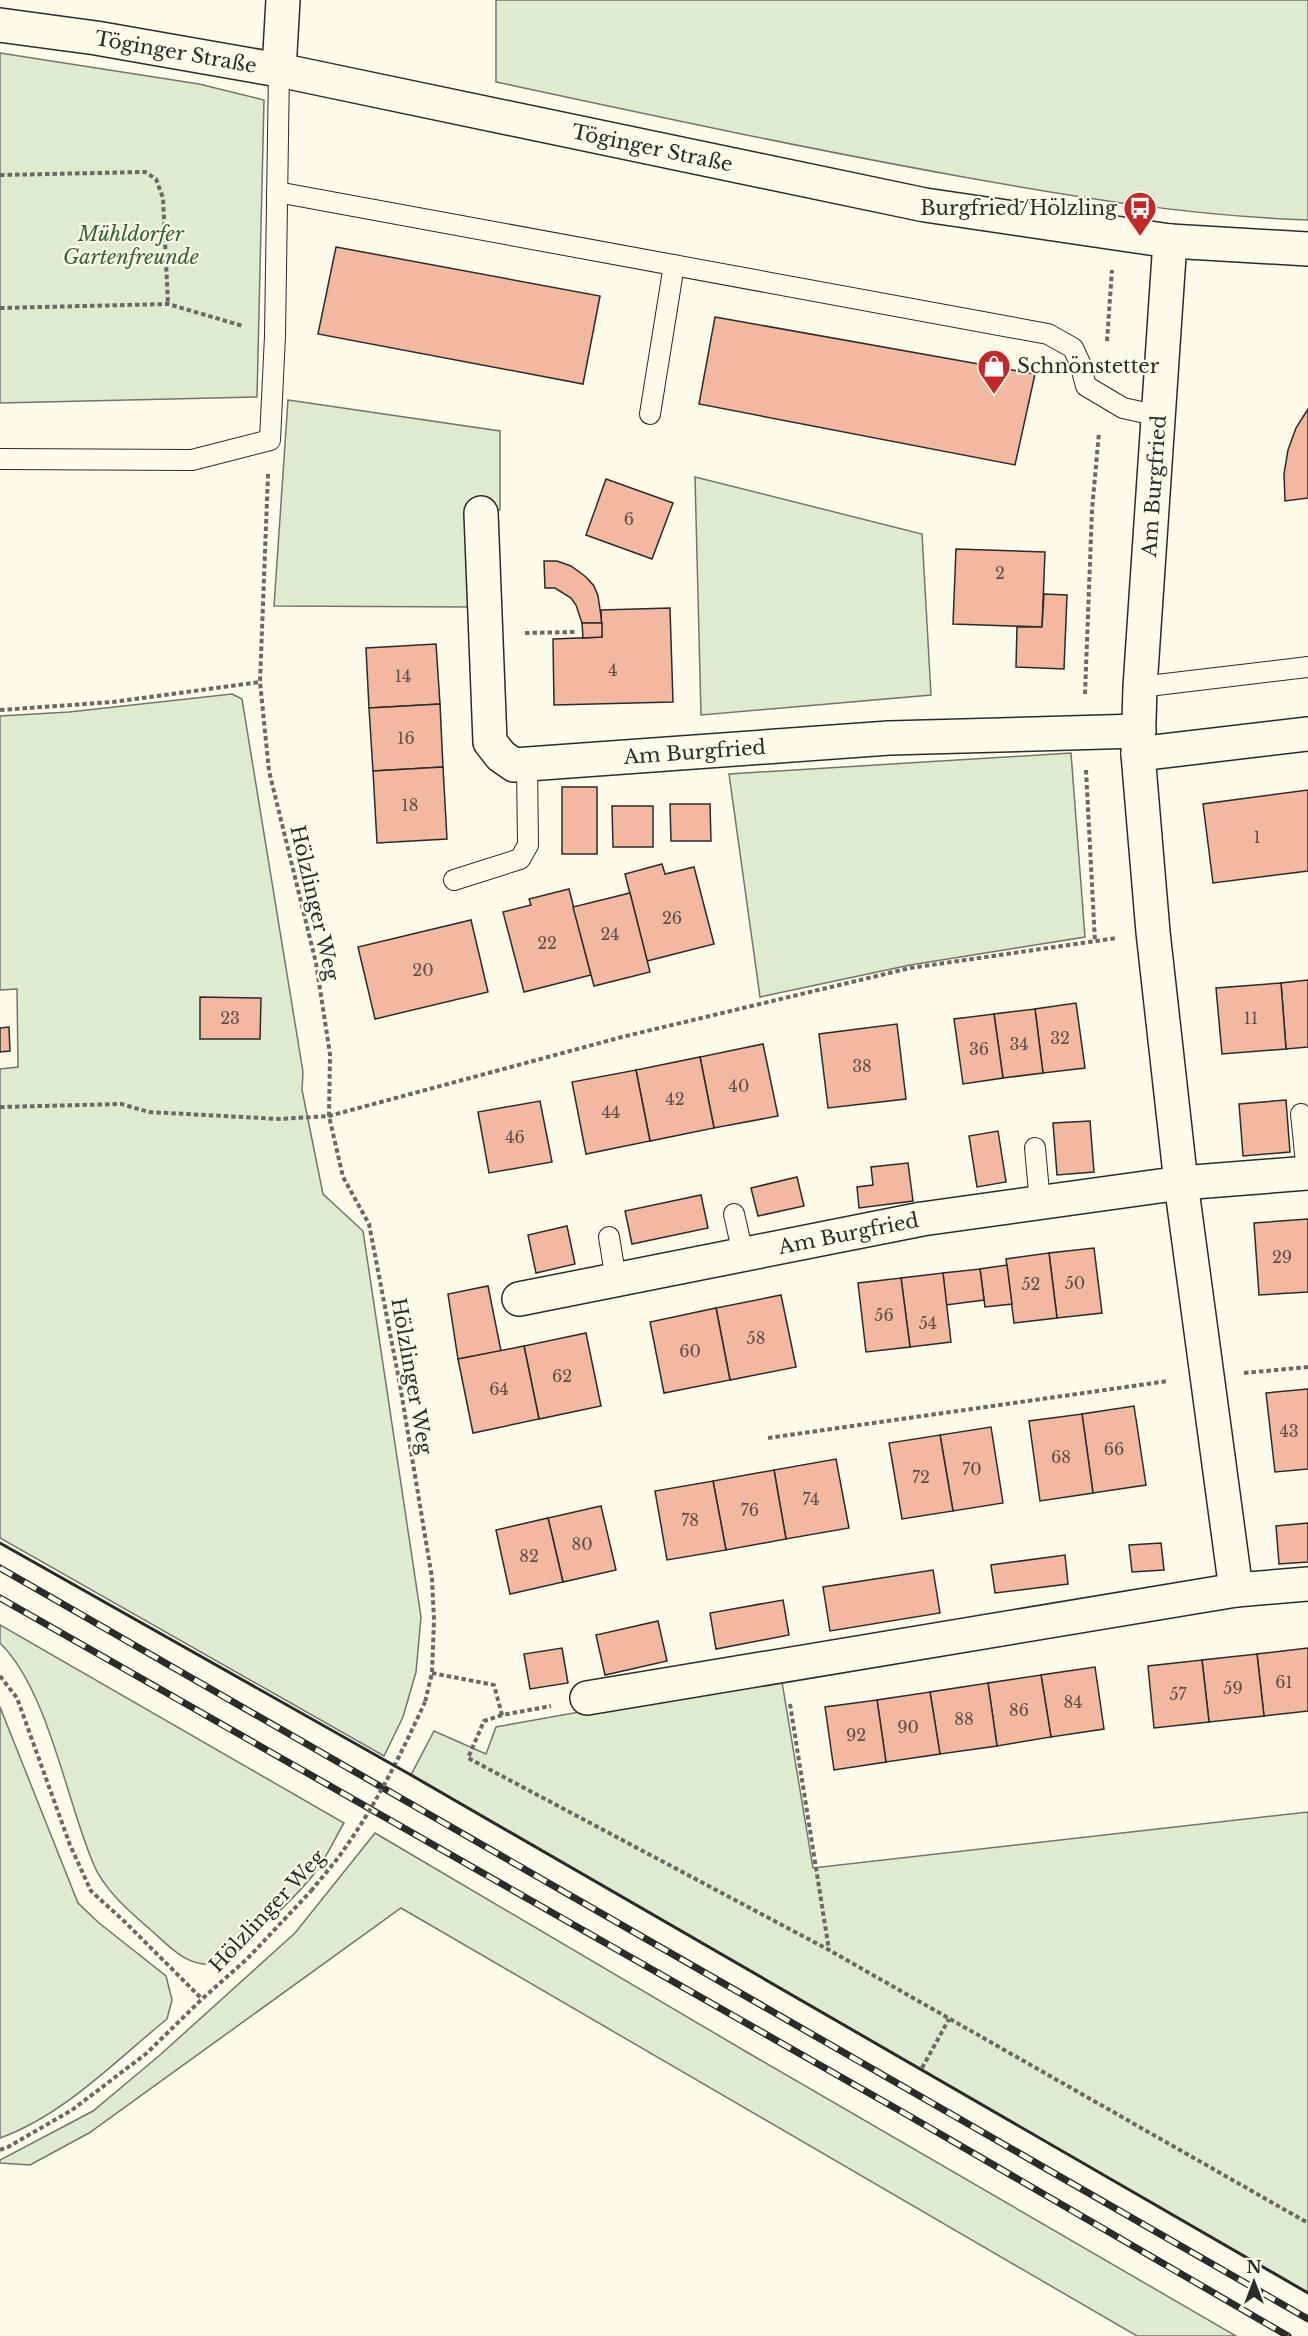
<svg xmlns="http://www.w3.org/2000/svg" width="1308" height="2336" viewBox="0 0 1308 2336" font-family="'Libre Baskerville',serif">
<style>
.green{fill:#deebd1;stroke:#74746e;stroke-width:1.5}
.building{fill:#f2b8a0;stroke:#2b2b2b;stroke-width:1.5}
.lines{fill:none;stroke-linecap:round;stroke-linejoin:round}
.lane-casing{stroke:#2b2b2b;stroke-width:22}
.street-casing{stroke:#2b2b2b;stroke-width:36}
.secondary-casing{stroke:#2b2b2b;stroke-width:36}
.path{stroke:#6a6964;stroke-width:4;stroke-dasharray:4.5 3;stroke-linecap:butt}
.lane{stroke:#fdfbea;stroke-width:20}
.street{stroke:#fdfbea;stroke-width:33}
.secondary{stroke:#fdfbea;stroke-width:33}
.rail-casing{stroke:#2b2b2b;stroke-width:7}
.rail{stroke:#fdfbea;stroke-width:4.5;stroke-dasharray:14;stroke-linecap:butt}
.path-bridge{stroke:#6a6964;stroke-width:4;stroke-dasharray:4.5 3;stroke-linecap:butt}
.wall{stroke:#2b2b2b;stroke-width:3}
.labels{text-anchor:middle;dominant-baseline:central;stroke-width:4.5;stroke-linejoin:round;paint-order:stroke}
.number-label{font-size:16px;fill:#5d4e48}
.street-label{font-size:20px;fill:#2b2b2b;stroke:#fdfbea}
.poi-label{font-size:20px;fill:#2b2b2b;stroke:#fdfbea;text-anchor:end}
.park-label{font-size:20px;font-style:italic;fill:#34623c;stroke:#fdfbea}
</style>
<rect width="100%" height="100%" fill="#fdfbea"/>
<g class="green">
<path d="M496,0H1308V220C1190,216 1074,197 958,176C803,148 650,115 496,82Z"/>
<polygon points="0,53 199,84 264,100 257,397 0,403"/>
<polygon points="288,400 500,431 500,510 469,510 470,607 274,606"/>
<polygon points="695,477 922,534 931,695 701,715"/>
<polygon points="232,694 242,699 303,1072 302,1090 323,1194 363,1231 421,1617 416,1672 403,1717 384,1756 0,1538 0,1069 18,1067 17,989 0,990 0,716 69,712"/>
<polygon points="1071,753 1085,937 910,965 760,997 729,774"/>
<path d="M0,1625L344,1823C335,1838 327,1856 317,1870C304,1888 232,1962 213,1964C187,1967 170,1947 152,1931C131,1913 103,1889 93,1863C66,1799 48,1690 0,1643Z"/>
<polygon points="781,1676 813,1868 1308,1812 1308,2293 411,1775 434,1731 486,1754 496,1727"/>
<path d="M0,1707L78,1903L99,1923L166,1976L172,2000L167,2019C115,2061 64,2115 0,2138Z"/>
<polygon points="375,1833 745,2051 1236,2336 1137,2336 401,1908 89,2133 30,2165 0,2163 0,2160 93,2111 160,2055 295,1933"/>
</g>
<g class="building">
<polygon points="336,247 600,296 583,384 318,334"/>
<polygon points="715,317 1035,374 1015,465 699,404"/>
<polygon points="1308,409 1308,498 1285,501 1284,474 1288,450 1296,428"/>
<polygon points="606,479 673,503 652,559 586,535"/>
<polygon points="956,549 1045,552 1042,627 953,624"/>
<polygon points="544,561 557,561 571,566 586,577 594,586 598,596 602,623 582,623 576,605 571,598 555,588 545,588"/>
<polygon points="1044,594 1067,595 1064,669 1016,667 1017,627 1042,627"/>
<polygon points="670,608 673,702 554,705 553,639 602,637 601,610"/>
<polygon points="582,623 602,623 602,637 583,638"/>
<polygon points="436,644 440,704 369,708 366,648"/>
<polygon points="440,704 443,767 373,771 369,708"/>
<polygon points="443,767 447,839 377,843 373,771"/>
<rect x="562" y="787" width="35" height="67"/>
<polygon points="1308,790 1308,871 1213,883 1203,804"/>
<polygon points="670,804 710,804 711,841 671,841"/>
<polygon points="612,806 653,806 653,847 613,847"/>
<polygon points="662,864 665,874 694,867 714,944 647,961 625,874"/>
<polygon points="569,889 591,975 524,992 503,912 531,905 529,899"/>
<polygon points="630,893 650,972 594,986 573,907"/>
<polygon points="471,920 488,992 375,1019 358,947"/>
<polygon points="1308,980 1308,1047 1286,1049 1281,983"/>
<polygon points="1281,983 1286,1049 1222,1054 1216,988"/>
<polygon points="200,997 261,998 260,1039 200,1039"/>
<polygon points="1076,1003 1085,1068 1043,1073 1035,1009"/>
<polygon points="1035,1009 1043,1073 1003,1078 994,1014"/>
<polygon points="994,1014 1003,1078 963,1084 954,1019"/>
<polygon points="897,1024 906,1099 828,1108 819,1034"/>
<polygon points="9,1027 10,1051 0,1052 0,1028"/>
<polygon points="763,1044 778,1116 714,1128 700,1057"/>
<polygon points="700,1057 714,1128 650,1141 636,1070"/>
<polygon points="636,1070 650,1141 586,1154 572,1082"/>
<polygon points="1286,1100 1290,1152 1243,1156 1239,1104"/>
<polygon points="540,1101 552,1162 489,1173 478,1112"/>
<polygon points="1090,1121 1094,1172 1057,1175 1053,1123"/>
<polygon points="998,1131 1006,1182 977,1187 969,1136"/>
<polygon points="908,1163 913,1201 859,1208 857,1187 873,1185 871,1167"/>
<polygon points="797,1177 804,1206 758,1216 751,1188"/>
<polygon points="701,1195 708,1228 632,1244 625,1211"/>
<polygon points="1308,1219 1308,1292 1259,1295 1254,1223"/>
<polygon points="567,1226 575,1264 536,1273 528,1235"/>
<polygon points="1094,1248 1102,1313 1057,1318 1049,1253"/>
<polygon points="1049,1253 1057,1318 1014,1323 1006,1259"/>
<polygon points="1007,1265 1012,1304 985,1307 980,1269"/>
<polygon points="980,1269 984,1300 946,1305 943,1273"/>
<polygon points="943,1273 951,1342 910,1347 901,1278"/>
<polygon points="901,1278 910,1347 866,1352 858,1283"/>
<polygon points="488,1286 501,1351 458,1359 448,1294"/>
<polygon points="781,1295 796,1367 730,1380 716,1308"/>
<polygon points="716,1308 730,1380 664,1393 650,1322"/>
<polygon points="586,1333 601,1406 539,1419 524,1346"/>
<polygon points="524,1346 539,1419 473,1433 458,1359"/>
<polygon points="1308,1389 1308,1469 1275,1472 1266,1393"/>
<polygon points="1134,1406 1146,1485 1093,1493 1082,1414"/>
<polygon points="1082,1414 1093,1493 1040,1501 1029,1421"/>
<polygon points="991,1427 1003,1503 953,1511 940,1435"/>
<polygon points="940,1435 953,1511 902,1519 889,1443"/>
<polygon points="836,1459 849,1528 786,1539 774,1470"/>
<polygon points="774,1470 786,1539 726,1550 713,1481"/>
<polygon points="713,1481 726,1550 667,1560 655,1491"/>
<polygon points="601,1506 616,1570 563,1582 548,1518"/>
<polygon points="548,1518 563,1582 510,1594 496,1530"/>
<polygon points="1308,1523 1308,1562 1279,1564 1276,1526"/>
<polygon points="1161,1543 1164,1570 1132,1572 1129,1545"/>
<polygon points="1065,1555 1068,1584 995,1593 991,1565"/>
<polygon points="933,1570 940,1613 830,1631 823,1587"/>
<polygon points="783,1600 789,1635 716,1649 710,1613"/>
<polygon points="658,1621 667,1661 605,1675 596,1635"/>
<polygon points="562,1648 568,1683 530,1689 524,1654"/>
<polygon points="1308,1648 1308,1711 1264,1716 1257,1654"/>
<polygon points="1257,1654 1264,1716 1209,1722 1202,1660"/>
<polygon points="1202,1660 1209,1722 1154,1728 1148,1666"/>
<polygon points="1095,1667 1104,1729 1051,1737 1041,1675"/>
<polygon points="1041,1675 1051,1737 997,1746 988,1683"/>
<polygon points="988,1683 997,1746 940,1754 930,1692"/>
<polygon points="930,1692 940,1754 886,1762 877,1700"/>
<polygon points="877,1700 886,1762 834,1770 825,1707"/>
</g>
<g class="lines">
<defs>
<g id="lane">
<polyline points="277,192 1048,334 1073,348 1080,363 1086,386 1123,408 1159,416"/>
<polyline points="650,414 674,265"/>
<polyline points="0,459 192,460 270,440 275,336 279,70"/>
<polyline points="1140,687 1308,667"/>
<polyline points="454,880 520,859 528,845 527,765"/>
<polyline points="1301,1114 1307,1173"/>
<polyline points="1035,1148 1040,1203"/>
<polyline points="734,1214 743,1254"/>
<polyline points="609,1237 616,1280"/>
</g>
<g id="street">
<polyline points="279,70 283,0"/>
<polyline points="1170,241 1140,687 1138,754 1153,932 1181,1183 1236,1590"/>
<path id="s1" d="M481,513L490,742L501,756L514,765L889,738L1139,731"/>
<polyline points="1138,754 1308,734"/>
<path id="s2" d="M519,1299L922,1219L1181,1183L1308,1173"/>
<polyline points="587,1698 1236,1590 1308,1584"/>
</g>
<g id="secondary">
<path id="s3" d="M0,25L96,38L279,70L925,205L1170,241L1308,249"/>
</g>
</defs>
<use href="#lane" class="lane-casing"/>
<use href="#street" class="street-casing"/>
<use href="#secondary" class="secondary-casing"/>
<g class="path">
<polyline points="0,175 145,172 156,179 163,198 168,304"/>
<polyline points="0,308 168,304 243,326"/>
<polyline points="1107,341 1112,270"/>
<polyline points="268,474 260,682 269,771 316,963 330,1054 329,1116 343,1177 369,1224 400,1385 432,1578 434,1620 432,1673 425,1702"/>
<polyline points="525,633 575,632"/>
<polyline points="1085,694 1092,510 1099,432"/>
<polyline points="0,710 113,702 260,682"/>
<polyline points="1086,770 1095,942"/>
<polyline points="0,1107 121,1104 149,1112 280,1119 329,1116 622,1037 910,968 1117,938"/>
<polyline points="1244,1373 1308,1367"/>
<polyline points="768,1438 1168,1381"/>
<polyline points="432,1673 494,1685 502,1715 551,1706"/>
<polyline points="0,1676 17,1698 70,1845 91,1891 125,1922 202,1999"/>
<polyline points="790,1704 829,1950"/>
<polyline points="502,1715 484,1721 468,1758 829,1950 1308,2223"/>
<polyline points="922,2068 949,2019"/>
<polyline points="0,2150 8,2147 72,2110 147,2053 202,1999 247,1959 311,1891"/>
</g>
<use href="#lane" class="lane"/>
<use href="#street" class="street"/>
<use href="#secondary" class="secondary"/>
<defs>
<g id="rail">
<polyline points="0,1568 1308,2319"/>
<polyline points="0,1598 911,2117 1288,2336"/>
</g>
</defs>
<use href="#rail" class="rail-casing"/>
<use href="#rail" class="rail"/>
<path class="path-bridge" d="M311,1891C322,1877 335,1863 345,1848C377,1803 402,1752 425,1702"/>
<polyline class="wall" points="0,1543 411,1775 1308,2293"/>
</g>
<defs>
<symbol id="bus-pin" viewBox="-11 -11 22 30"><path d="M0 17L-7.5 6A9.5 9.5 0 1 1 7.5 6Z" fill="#c62828" stroke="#fdfbea"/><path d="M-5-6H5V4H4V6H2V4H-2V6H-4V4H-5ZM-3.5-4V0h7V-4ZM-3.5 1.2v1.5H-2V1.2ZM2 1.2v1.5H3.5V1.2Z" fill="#fff"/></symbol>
<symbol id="shop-pin" viewBox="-11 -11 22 30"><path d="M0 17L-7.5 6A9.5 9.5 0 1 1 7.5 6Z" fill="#c62828" stroke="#fdfbea"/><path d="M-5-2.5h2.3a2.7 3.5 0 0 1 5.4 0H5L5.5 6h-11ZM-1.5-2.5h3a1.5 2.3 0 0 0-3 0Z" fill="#fff"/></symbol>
</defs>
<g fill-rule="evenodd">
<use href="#bus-pin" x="1121" y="189" width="38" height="52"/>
<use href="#shop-pin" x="975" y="347" width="38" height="52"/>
</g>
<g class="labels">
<g class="number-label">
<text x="629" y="519">6</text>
<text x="1000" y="573">2</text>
<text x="613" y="670">4</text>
<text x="403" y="676">14</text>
<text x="406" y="738">16</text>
<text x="410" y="805">18</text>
<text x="1257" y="837">1</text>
<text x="672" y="918">26</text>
<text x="610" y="934">24</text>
<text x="547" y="943">22</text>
<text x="423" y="970">20</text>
<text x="230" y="1018">23</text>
<text x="1251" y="1018">11</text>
<text x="1060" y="1038">32</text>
<text x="1019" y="1044">34</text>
<text x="979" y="1049">36</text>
<text x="862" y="1066">38</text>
<text x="739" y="1086">40</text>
<text x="675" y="1099">42</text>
<text x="611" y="1112">44</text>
<text x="515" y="1137">46</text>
<text x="1282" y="1257">29</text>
<text x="1075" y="1283">50</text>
<text x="1031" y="1284">52</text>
<text x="884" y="1315">56</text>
<text x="928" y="1323">54</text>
<text x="756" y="1338">58</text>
<text x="690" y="1351">60</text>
<text x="562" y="1376">62</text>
<text x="499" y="1389">64</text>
<text x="1289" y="1431">43</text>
<text x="1114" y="1449">66</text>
<text x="1061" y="1457">68</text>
<text x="972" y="1469">70</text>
<text x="921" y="1477">72</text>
<text x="811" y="1499">74</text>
<text x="750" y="1510">76</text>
<text x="690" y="1520">78</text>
<text x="582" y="1544">80</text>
<text x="529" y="1556">82</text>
<text x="1284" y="1682">61</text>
<text x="1233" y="1688">59</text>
<text x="1178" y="1694">57</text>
<text x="1073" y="1702">84</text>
<text x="1019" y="1710">86</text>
<text x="964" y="1719">88</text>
<text x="908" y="1727">90</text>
<text x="856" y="1735">92</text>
</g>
<g class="street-label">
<text stroke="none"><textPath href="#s3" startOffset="178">Töginger Straße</textPath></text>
<text stroke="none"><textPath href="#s3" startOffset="664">Töginger Straße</textPath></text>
<text transform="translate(1154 486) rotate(-86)">Am Burgfried</text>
<text stroke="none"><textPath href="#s1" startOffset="444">Am Burgfried</textPath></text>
<text transform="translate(315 903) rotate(77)">Hölzlinger Weg</text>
<text stroke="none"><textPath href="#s2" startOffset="336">Am Burgfried</textPath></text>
<text transform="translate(412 1376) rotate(80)">Hölzlinger Weg</text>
<text transform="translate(267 1911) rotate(-47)">Hölzlinger Weg</text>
</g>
<g class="poi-label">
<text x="1117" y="208">Burgfried/Hölzling</text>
<text x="1017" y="366" text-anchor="start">Schnönstetter</text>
</g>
<g class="park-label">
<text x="131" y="234">Mühldorfer<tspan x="131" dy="23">Gartenfreunde</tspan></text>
</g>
</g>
<g transform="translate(1254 2282)" stroke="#fdfbea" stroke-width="4.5" paint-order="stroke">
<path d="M0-4.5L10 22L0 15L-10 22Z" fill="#2b2b2b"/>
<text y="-9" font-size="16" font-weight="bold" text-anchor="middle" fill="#2b2b2b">N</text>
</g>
</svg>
